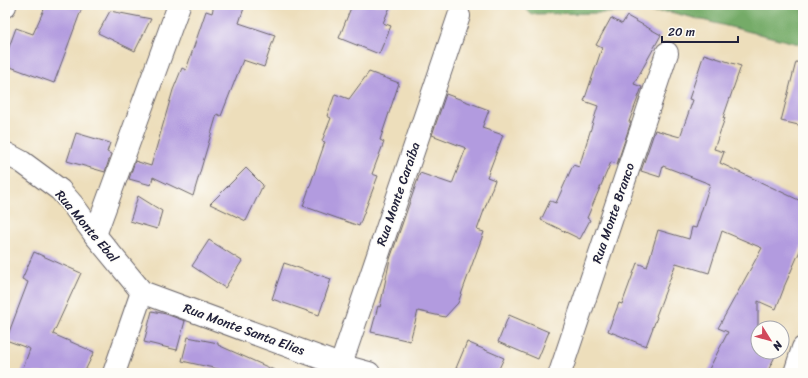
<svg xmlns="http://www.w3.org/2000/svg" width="808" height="378" viewBox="0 0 808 378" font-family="Sriracha,sans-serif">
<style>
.forest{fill:#74ab68;stroke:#4b6652}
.building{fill:#b29bdf}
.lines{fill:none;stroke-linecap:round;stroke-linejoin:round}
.minor-casing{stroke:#696468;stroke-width:24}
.minor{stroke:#fff;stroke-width:22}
.labels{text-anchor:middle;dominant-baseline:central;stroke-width:3;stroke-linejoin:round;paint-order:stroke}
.street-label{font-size:13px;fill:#22223b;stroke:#fdfcf7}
</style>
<rect width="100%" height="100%" fill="#fdfcf7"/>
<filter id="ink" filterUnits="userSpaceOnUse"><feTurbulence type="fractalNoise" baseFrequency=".025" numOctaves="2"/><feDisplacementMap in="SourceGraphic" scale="8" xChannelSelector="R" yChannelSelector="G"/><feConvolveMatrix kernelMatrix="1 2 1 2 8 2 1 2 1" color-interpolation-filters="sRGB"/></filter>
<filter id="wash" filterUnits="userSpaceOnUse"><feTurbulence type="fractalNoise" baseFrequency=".012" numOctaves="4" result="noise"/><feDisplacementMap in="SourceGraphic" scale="16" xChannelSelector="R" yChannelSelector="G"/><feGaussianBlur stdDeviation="0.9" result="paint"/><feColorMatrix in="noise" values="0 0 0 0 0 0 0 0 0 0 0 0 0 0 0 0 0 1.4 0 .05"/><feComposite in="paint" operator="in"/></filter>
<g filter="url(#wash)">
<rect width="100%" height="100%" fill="#eddebb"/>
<polygon class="forest" points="521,5 803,5 803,45 670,12 531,14"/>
<g id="blocks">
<g class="building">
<polygon points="46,5 83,5 54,83 5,65 5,58 16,28 33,34"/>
<polygon points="214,5 245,5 239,23 275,35 264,67 243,60 221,116 217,114 193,196 153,177 151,185 129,179 135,161 151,166 173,90 182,68 186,70 206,11 212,13"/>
<polygon points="352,5 391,5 383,23 391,26 379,54 339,38"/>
<polygon points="110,11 151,19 135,51 98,33"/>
<polygon points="627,16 661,35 634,84 642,87 629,122 631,122 617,164 611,162 587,218 590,220 580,239 541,220 550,201 556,203 573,165 579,167 598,106 584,101 602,48 596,45 611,18 622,24"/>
<polygon points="704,54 741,66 723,118 725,118 714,149 724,152 720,163 803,202 803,244 784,287 784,288 776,309 758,301 758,352 777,352 767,373 707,373 728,332 718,328 762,248 722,231 709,273 676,263 656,316 657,317 646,346 608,331 619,303 622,304 637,263 647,267 658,230 689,239 692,227 696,228 710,184 663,166 660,177 641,171 655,130 680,137 693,100 689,99"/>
<polygon points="796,62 803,63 803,126 781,121"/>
<polygon points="369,72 399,83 380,140 384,142 372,174 378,176 359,226 303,206 325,142 322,141 331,118 327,116 335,94 349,99"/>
<polygon points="446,94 489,110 482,128 503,135 487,177 495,180 477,230 484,232 458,303 445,317 418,311 410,341 371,332 378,306 380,307 390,259 420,173 452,184 466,148 432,135"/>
<polygon points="76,133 110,143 107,152 111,154 105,172 67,161"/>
<polygon points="246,168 263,185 246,221 210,204"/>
<polygon points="138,196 162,211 157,229 130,221"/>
<polygon points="209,240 242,261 225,288 192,266"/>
<polygon points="34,252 81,273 53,334 94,352 84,373 21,373 30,349 6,340 28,282 22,279"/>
<polygon points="284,263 331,279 319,315 272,299"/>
<polygon points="152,311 166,314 185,321 177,350 144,342"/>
<polygon points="509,315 549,332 538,359 498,342"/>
<polygon points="188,337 218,343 218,345 281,373 236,373 182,361"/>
<polygon points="467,342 504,358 497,373 454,373"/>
</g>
</g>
</g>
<g filter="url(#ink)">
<use href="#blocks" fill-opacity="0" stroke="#696468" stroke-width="1"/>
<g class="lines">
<defs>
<g id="minor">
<polyline points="5,6 5,5"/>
<polyline points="5,153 22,162 60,190 73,205 95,235 142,292"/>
<polyline points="95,235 179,5"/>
<polyline points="142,292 340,365 369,373"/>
<polyline points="114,373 142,292"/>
<polyline points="338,373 459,16"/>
<polyline points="560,373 667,53"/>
<polyline points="795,373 803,348"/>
</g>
</defs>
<use href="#minor" class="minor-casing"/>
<use href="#minor" class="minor"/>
</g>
</g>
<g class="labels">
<g class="street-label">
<text transform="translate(398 194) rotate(-71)">Rua Monte Caraíba</text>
<text transform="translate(613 213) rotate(-71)">Rua Monte Branco</text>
<text transform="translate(87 226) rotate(50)">Rua Monte Ebal</text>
<text transform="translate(244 329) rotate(20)">Rua Monte Santa Elias</text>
</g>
</g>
<rect width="808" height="378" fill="none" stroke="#fdfcf7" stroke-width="20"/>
<g transform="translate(770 340) rotate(127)"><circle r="19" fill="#fdfcf7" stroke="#a5a5ac"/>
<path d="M0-3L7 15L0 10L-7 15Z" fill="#d1495b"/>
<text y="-6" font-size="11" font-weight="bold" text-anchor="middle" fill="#22223b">N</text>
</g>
<path d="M662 36v6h76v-6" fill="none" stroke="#22223b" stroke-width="2"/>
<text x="668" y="36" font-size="12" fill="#22223b" stroke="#fdfcf7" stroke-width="3" paint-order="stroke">20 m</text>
</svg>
